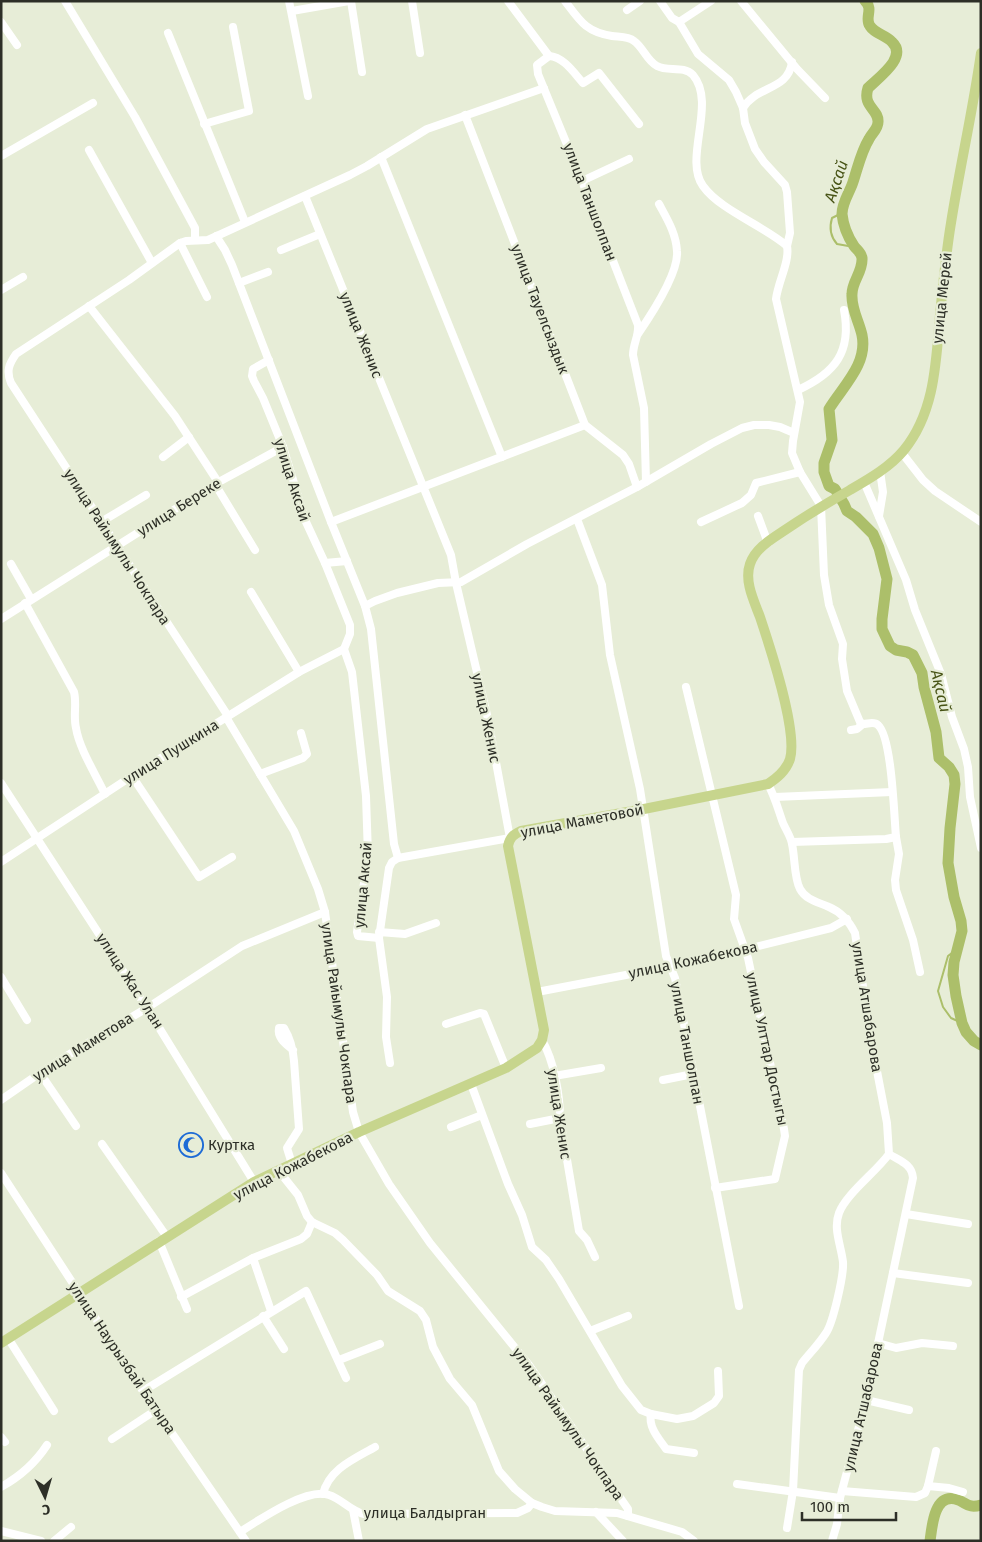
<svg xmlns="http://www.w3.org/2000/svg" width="982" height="1542" viewBox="0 0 982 1542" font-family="'Fira Sans',sans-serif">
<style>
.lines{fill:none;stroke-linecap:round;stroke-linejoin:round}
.stream{stroke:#acbf6a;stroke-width:2}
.river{stroke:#acbf6a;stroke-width:11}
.minor{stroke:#fff;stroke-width:8}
.major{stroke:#c7d58d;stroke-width:10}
.labels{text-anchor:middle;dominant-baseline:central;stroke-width:4.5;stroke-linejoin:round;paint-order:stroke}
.street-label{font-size:15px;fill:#2d2f27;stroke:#e7edd7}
.poi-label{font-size:15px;fill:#2d2f27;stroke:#e7edd7;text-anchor:start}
.water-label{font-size:16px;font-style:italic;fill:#475315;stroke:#e7edd7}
</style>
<rect width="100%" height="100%" fill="#e7edd7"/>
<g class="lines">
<g class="stream">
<path d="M842,213L832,218C829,228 830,236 837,244L854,247"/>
<polyline points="957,949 948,956 938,991 943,1007 951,1018 962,1023"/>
</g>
<g class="river">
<path d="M865,1C874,9 864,18 870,26C875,34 886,35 892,42C908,57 879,77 868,88C862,107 879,109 878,122C878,129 872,133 869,139C861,152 858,167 853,182C850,192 842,202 842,214C843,224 848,237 854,246C857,250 861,252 862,258C863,272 852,281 852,294C851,309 859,321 862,335C868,364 843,386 829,409L832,440L824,463V472L829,486L835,489L844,504L847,511L856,517L873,534L879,548L887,579L882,619V629L890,646L896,650L907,652L913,655L922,673L924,687L936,732L939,758L949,767L954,775L955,784L950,828L948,863L954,897L961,921L962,931L954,962L953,975L956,996L962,1023L966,1032L974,1041L981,1045"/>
<path d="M930,1541C932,1527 934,1494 955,1499C967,1502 967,1509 981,1505"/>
</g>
<g class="minor">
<polyline points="65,1 135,117 195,228 195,240"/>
<polyline points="289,1 308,96"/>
<polyline points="351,1 362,72"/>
<polyline points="412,1 420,53"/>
<polyline points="508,1 549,56"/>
<path d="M565,1C580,21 586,32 612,36C619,37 628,36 634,41C643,47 647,61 657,66C668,72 683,65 693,75C717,103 683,159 703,186C720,210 764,226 787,246C790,261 778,282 776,299L800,402L793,441L792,453L800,472L821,506L824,575L829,605L843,644L842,659L847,691L860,722L863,724C868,724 874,721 878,725C892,737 894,816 896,837L899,854L895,880L896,890L913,940L920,972"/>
<polyline points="660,1 672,18 679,22 698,54 729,80 736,92 743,108 745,123 755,149 764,162 785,185 787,192 790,233 787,246"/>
<polyline points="741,1 797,69 825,98"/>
<polyline points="627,10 640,1"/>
<polyline points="292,11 349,1"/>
<polyline points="1,22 17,45"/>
<polyline points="679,22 711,1"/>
<polyline points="168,33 245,222"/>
<path d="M743,108C757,85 788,91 792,62"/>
<polyline points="465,115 585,425 623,455 629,464 637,487"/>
<polyline points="204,124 249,111 233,27"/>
<path d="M639,124L599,73L583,83C574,73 564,57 549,56L537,65L538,74L582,181L638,325C639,336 633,344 633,355L644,408L646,482"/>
<polyline points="89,150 152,263"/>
<polyline points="1,156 93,103"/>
<polyline points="381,157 502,457"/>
<polyline points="582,181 629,159"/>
<polyline points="305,196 451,555 456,583 488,719 510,838 398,858"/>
<polyline points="216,236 225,250 232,265 331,522 365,606 371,629 394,844 398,858 392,862 389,868 379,938 387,997 386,1037 390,1063"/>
<polyline points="180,243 207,297"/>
<polyline points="281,250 320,234"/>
<polyline points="239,283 268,272"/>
<polyline points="1,290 23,277"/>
<polyline points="89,306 175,416 218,482"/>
<path d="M638,334C651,315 679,273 677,251C676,233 667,219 659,204"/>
<polyline points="269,360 253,369 252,376 254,381 263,398 283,447 306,522 325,563 350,625 350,634 344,649 352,672 366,796 368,855 357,932 358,936 379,938"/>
<path d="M798,390C835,373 852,352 844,310"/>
<polyline points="902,453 923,480 935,491 981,522"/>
<polyline points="163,457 189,437"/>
<polyline points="864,482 906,580 915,610 941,674 952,717 964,749 968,767 970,797 981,848"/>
<polyline points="215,484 255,550"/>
<polyline points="758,516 768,543"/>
<polyline points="879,516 883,492 880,471"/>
<polyline points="577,519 602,585 610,655 640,789 666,956 675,978 739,1306"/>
<polyline points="101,522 146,495"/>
<polyline points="331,522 585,425"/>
<polyline points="701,522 742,503 751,495 756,483 800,472"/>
<polyline points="325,563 347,561"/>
<polyline points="11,564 31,599"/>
<polyline points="251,592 299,672"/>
<path d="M25,603L74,692C77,704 73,716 76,728C79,748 96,775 105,794"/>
<polyline points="365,606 375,601 397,593 438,583 461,582 527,544 637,487 711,444 742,428 754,425 769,425 780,427 794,433"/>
<polyline points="1,619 215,484 283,447"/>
<polyline points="686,687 736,895 734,919 748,958 784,1129 785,1136 775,1179 715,1188"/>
<path d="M228,716L11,383C6,371 9,364 16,354L129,280L180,243L186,241L208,240L350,175L367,166L427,129L544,88"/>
<polyline points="226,717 294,831 318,889 325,912 353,1112 359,1132 389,1184 430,1243 529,1365 628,1509 628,1516"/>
<polyline points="851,730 857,729 863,724"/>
<polyline points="260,774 303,758 307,754 301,733"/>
<polyline points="132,776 199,877 232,857"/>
<polyline points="1,783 147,1008 254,1182"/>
<path d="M768,784C775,797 778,809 783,823C786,830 791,837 792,844C795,857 794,878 800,889C806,900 818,902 829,907C841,912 849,921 855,933L871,1040L887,1123L889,1154C900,1161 912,1164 913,1178L866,1400L840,1498L837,1524L832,1541"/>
<polyline points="775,797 892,792"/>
<polyline points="792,842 886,839 896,837"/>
<polyline points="1,862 132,776 299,672 344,649"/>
<polyline points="379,932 405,934 436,923"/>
<polyline points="1,977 27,1020"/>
<polyline points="537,992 699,961 831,928 847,919"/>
<polyline points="446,1024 480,1013 484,1014 506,1068"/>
<path d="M542,1040C554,1061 560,1095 560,1118L579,1231L587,1240L595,1257"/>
<polyline points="40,1073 76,1126"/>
<polyline points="554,1076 601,1068"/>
<polyline points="663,1080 693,1074"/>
<polyline points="471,1084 508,1184 522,1215 532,1247 546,1260 559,1279 622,1386 641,1410 651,1414 677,1419 693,1416 714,1403 719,1396 718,1371"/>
<polyline points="1,1100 40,1073 81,1047 147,1008 242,946 325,912"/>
<polyline points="530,1124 560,1118"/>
<polyline points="451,1127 482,1115"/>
<polyline points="102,1144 167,1237"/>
<path d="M292,1164L287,1148L299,1129L294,1061C293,1049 290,1038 284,1028H279C277,1038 286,1044 293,1050"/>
<polyline points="278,1170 298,1195 307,1216 312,1222 335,1233 343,1240 377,1275 388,1291 420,1311 426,1320 433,1347 450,1379 472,1405 499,1471 515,1489 532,1503 542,1507 555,1511 617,1513 682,1532 694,1541"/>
<polyline points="1,1173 143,1391 246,1541"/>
<polyline points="906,1214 968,1224"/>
<polyline points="159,1241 187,1309"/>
<polyline points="253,1258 271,1311"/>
<polyline points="893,1273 968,1283"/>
<polyline points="181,1297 253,1258 301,1239 307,1234 312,1222"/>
<polyline points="263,1316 284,1349"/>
<polyline points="590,1331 628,1316"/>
<polyline points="8,1338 54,1411"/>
<polyline points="878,1343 896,1348 922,1343 953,1346"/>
<polyline points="339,1360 380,1344"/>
<polyline points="143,1391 306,1291 346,1378"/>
<polyline points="866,1400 909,1410"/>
<path d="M651,1414C648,1427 659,1439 666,1449L694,1453"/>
<polyline points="1,1437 5,1442"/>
<polyline points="112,1439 156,1410"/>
<polyline points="737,1484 840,1498"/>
<polyline points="928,1486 949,1488 963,1492"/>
<path d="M1,1487C19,1477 36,1462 47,1445"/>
<polyline points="842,1491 916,1497 925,1493 928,1486 936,1451"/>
<path d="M323,1494C329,1469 354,1459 375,1447"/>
<polyline points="353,1510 359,1541"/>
<polyline points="596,1512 623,1541"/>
<path d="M787,1528L793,1491L799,1370L802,1363C810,1353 819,1344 826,1333C833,1323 844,1275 843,1262C841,1245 833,1229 839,1213C846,1194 876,1172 889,1154"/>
<polyline points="1,1531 41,1541"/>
<path d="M240,1532C259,1520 307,1487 329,1495C342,1499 350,1511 364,1514L517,1513L528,1508L532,1503"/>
<polyline points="54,1541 71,1527"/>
</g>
<path class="major" d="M1,1343L254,1182L359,1132L506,1068L537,1048L542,1040L544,1030L508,846C510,837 513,835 521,831L644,809L768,784C777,778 786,771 790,759C798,731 770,647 760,617C754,601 744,581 750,564C755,549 770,540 782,532C804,517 827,503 850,490C869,479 890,467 904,450C935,412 936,362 940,315C943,284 946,253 951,223C960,166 973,110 981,53"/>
</g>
<defs>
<symbol id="mosque-ring" viewBox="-11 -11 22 22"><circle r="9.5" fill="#e7edd7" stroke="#1d6bd6" stroke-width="1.5"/><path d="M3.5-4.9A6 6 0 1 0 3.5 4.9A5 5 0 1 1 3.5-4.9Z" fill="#1d6bd6"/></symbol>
</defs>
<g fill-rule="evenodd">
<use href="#mosque-ring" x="177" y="1131" width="28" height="28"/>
</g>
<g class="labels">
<g class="street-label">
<text transform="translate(590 202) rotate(69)">улица Таншолпан</text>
<text transform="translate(942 298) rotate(-84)">улица Мерей</text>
<text transform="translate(540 309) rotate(69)">улица Тауелсыздык</text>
<text transform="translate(361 335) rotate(68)">улица Женис</text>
<text transform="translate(292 480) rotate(72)">улица Аксай</text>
<text transform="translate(179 507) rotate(-32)">улица Береке</text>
<text transform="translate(117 547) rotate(57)">улица Райымулы Чокпара</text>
<text transform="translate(486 718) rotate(78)">улица Женис</text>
<text transform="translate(171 752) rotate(-32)">улица Пушкина</text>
<text transform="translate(582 821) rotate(-11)">улица Маметовой</text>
<text transform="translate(363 885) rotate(-85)">улица Аксай</text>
<text transform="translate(693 960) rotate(-12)">улица Кожабекова</text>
<text transform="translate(130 981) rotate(57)">улица Жас Улан</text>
<text transform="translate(867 1007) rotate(81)">улица Атшабарова</text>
<text transform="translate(339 1013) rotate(82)">улица Райымулы Чокпара</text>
<text transform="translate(687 1043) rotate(79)">улица Таншолпан</text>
<text transform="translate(83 1047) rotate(-32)">улица Маметова</text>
<text transform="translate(767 1049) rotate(78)">улица Улттар Достыгы</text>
<text transform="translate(559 1114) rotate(81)">улица Женис</text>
<text transform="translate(293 1166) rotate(-27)">улица Кожабекова</text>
<text transform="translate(122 1358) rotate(56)">улица Наурызбай Батыра</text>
<text transform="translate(863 1407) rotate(-77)">улица Атшабарова</text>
<text transform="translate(568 1424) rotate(55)">улица Райымулы Чокпара</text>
<text x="425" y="1513">улица Балдырган</text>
</g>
<g class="poi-label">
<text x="208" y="1145">Куртка</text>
</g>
<g class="water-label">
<text transform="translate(836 181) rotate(-71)">Ақсай</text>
<text transform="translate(941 691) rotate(77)">Ақсай</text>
</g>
</g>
<rect width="982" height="1542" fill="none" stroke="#2d2f27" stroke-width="5"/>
<g transform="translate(45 1497) rotate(175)" stroke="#e7edd7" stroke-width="4" paint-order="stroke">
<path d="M0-4L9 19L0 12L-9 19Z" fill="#2d2f27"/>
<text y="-8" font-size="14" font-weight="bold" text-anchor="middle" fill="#2d2f27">С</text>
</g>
<path d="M802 1512v8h94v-8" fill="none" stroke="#2d2f27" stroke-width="2.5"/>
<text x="810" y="1512" font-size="15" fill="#2d2f27" stroke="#e7edd7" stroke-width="4" paint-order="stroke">100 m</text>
</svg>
